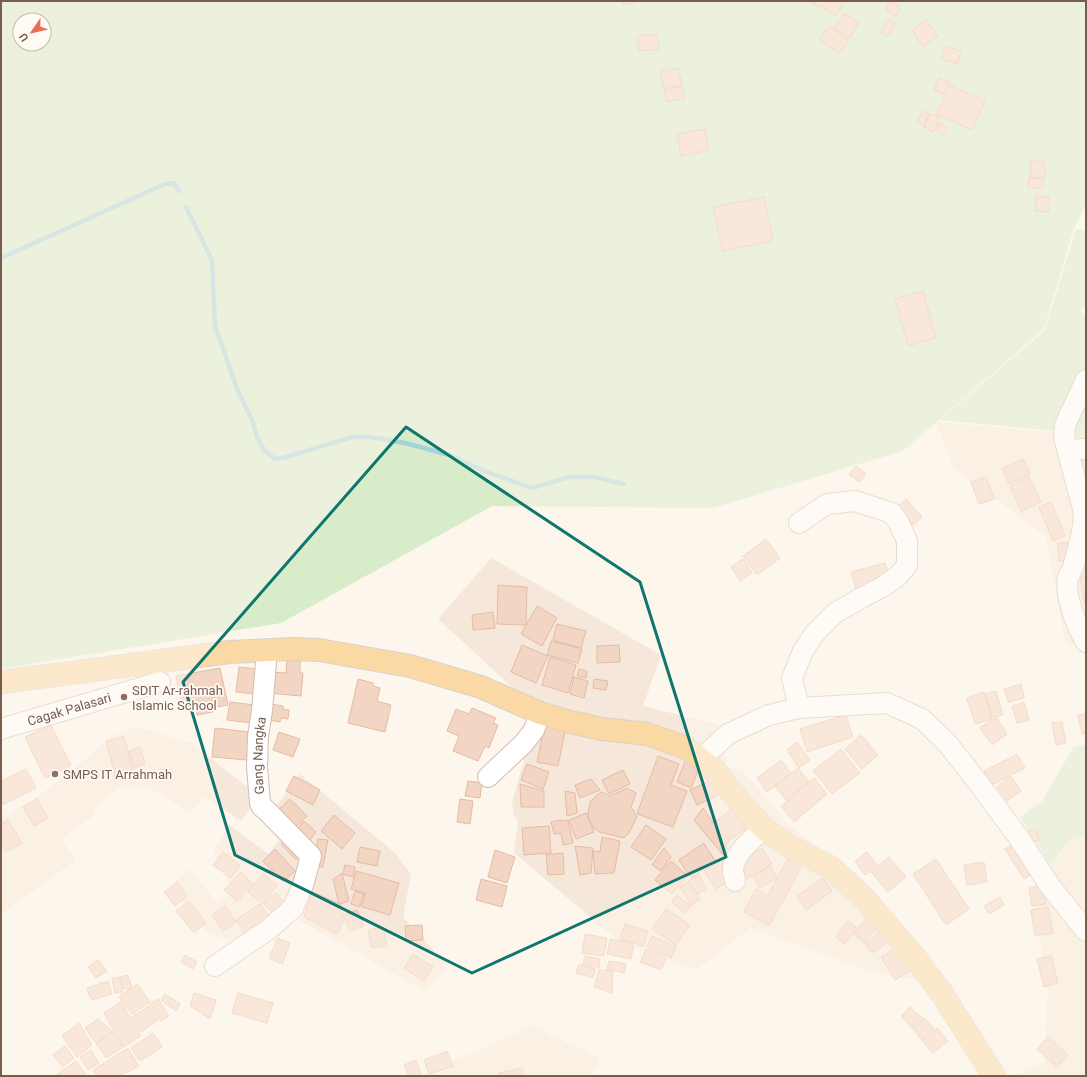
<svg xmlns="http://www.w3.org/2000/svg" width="1087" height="1077" viewBox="0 0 1087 1077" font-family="Roboto,sans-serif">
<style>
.residential{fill:#f5e8da}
.green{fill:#d8ecc9;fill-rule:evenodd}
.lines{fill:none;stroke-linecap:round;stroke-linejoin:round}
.stream{stroke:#a5d3da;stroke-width:4.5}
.building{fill:#f3d5c3;stroke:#e6bba3}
.minor-casing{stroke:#d1beb0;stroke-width:22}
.major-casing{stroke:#dad1cd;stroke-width:24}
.minor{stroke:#fff;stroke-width:20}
.major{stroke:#fbd9a5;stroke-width:22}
.marked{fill:none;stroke:#0f766e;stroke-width:3;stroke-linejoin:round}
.education-dot{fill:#8d6e63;stroke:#fffaf3;stroke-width:1.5}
.labels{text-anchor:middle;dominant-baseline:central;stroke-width:3.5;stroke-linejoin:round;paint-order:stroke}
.education-label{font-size:13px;fill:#785e54;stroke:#fffaf3;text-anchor:start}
.street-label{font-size:13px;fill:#7a5c4d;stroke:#fffaf3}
</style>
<rect width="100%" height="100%" fill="#fdf6ec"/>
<g class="residential">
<polygon points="936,422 1064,433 1086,444 1086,650 1065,641 1046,536 954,469"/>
<polygon points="491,558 661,655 643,706 724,726 726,765 744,772 790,826 823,851 923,981 872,972 750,928 696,970 621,943 514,853 518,821 514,815 512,802 538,711 438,619"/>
<polygon points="135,726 191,743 259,796 241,821 205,796 190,812 151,789 121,787 96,806 90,819 61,839 76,860 1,914 1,817 32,801 75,768 111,737"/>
<polygon points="300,774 395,853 411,874 403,917 448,966 425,991 295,918 251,947 209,934 168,889 190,869 217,903 232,892 214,851 229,825 269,854 282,836 266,820"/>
<polygon points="1086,836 1086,1076 1012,1076 1045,1063 1048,986 1031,891 1071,839"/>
<polygon points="531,1026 600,1058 590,1076 421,1076"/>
</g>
<g class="green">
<path d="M1,1H1086V205L1074,228L1044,329L903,451L713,508L492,506L281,623L1,669ZM20,20H44V44H20Z"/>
<polygon points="1076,229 1086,232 1086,305 1080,311 1086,317 1086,441 1064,432 940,420 1045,330"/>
<polygon points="1086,745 1086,835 1070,839 1050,865 1020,817 1042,801 1074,746"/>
</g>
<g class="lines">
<g class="stream">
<polyline points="186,207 212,260 215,326 226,357 237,389 253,422 257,438 265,451 275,459 286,457 352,437 370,437 405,443 450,455 484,471 532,488 570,477 593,477 624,484"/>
<polyline points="1,258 165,184 174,183 179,191"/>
</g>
</g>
<g class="building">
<polygon points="622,1 634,1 635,3 623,5"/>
<polygon points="808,1 822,1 819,7"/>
<polygon points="826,1 845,1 836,16 822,7"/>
<polygon points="889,2 900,6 897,16 886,11"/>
<polygon points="844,13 859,23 850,38 834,29"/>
<polygon points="887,19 895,23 890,36 881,33"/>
<polygon points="926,20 938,36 923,47 912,30"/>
<polygon points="829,26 849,41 839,54 819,39"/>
<polygon points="657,34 659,49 639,51 637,36"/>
<polygon points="945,46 961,51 958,64 941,59"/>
<polygon points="678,68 682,85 664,89 660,72"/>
<polygon points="939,78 949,82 943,94 934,90"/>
<polygon points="950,85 985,101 972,130 936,114"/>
<polygon points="682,86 685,98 667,102 664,91"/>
<polygon points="922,111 929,114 924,126 917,123"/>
<polygon points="930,114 940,118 934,132 924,127"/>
<polygon points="940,123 948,127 944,135 936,131"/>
<polygon points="705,129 709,150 681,156 677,134"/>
<polygon points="1031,161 1045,162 1045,178 1030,177"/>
<polygon points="1029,177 1043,179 1042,189 1028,187"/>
<polygon points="1036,196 1049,197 1049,212 1035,211"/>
<polygon points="764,197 773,241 723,251 713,207"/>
<polygon points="923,291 936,338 908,346 895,299"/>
<polygon points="1081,450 1086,452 1086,472 1075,468"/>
<polygon points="1023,459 1030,474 1009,484 1002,468"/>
<polygon points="856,466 866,474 859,482 849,474"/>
<polygon points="986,477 995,499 979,504 971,482"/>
<polygon points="1029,477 1041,502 1021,511 1010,486"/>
<polygon points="906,499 922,517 913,525 897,507"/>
<polygon points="1051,502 1065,536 1053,541 1039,507"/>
<polygon points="766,539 780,558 757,575 743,556"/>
<polygon points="1068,542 1070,560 1059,561 1058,543"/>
<polygon points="1086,557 1086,576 1080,578 1077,559"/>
<polygon points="743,559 752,573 740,581 731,567"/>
<polygon points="885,563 890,579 856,589 851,572"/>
<polygon points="1086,578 1086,605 1085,605 1080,579"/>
<polygon points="498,585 527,587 526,625 497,624"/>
<polygon points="537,606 557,618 542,646 521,634"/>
<polygon points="493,612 495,628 473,630 472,615"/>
<polygon points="557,624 586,631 581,648 553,640"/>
<polygon points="551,641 582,649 578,663 547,655"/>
<polygon points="522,645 548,656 536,683 511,672"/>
<polygon points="619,645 620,662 597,663 597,646"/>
<polygon points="550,657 576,665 568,693 542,685"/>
<polygon points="287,658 300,659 300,673 303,673 301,696 268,693 270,672 286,673"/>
<polygon points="239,667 259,669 256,694 236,692"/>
<polygon points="220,668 228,705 211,708 213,712 197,715 196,708 183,711 176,676"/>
<polygon points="579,669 587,671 586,678 577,676"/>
<polygon points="574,677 588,681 584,698 570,694"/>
<polygon points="358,679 373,683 373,686 380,688 377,701 391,705 385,732 348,723"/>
<polygon points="594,679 608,681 606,690 593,688"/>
<polygon points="1021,684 1024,698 1008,702 1004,689"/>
<polygon points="996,691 1003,715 992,717 985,694"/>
<polygon points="984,692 992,719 975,724 967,698"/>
<polygon points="230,702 255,705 252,723 227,720"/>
<polygon points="1024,702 1029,720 1017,723 1012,706"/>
<polygon points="271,704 283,706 283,709 289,710 288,719 281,718 280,722 269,720"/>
<polygon points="472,708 496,718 493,723 498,725 489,748 485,746 478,761 453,751 459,736 447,731 456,709 469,714"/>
<polygon points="1086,714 1086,734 1082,734 1078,715"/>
<polygon points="846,715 853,737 807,752 800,729"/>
<polygon points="996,717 1007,734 992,745 980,728"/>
<polygon points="1062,722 1066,743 1056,745 1052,723"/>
<polygon points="545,723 566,727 558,766 537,762"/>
<polygon points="51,725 71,765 45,778 25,737"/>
<polygon points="215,728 249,732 247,760 212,757"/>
<polygon points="279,732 300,739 293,757 273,750"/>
<polygon points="861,735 878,755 862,769 845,749"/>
<polygon points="124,737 134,774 116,779 106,741"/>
<polygon points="797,742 810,760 799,768 787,750"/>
<polygon points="140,747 145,764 134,768 129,751"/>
<polygon points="841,749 860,773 832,794 813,771"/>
<polygon points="1017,754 1025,768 992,785 984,771"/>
<polygon points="658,756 679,764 671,785 687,791 673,827 637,814"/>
<polygon points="687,757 701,763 691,788 677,782"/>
<polygon points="781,760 791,773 767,792 757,778"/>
<polygon points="527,764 549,772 543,789 521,780"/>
<polygon points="798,768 809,782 786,800 775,786"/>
<polygon points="26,769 36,788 2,805 1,781"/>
<polygon points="623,770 630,784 609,794 602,780"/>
<polygon points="294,776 320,790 313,805 286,791"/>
<polygon points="1011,776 1021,791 1007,801 997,787"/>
<polygon points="715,778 722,793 697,805 690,790"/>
<polygon points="814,778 827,794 794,822 781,806"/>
<polygon points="591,779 600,790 580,798 575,785"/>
<polygon points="468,781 482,783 480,798 465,796"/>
<polygon points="520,784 544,791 544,807 521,807"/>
<polygon points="627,788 636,793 631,807 637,817 629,833 624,838 599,832 593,827 590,821 588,814 589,807 591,801 596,796 602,792 610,796"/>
<polygon points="565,791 575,793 577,813 567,816"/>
<polygon points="37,799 48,818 34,826 23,807"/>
<polygon points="290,799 307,816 292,831 275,813"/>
<polygon points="460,799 473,801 470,824 457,822"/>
<polygon points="703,808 713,823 733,809 746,829 729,840 723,855 694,820"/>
<polygon points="586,813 594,832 576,839 569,820"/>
<polygon points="334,815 355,833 342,849 321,831"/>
<polygon points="8,820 22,843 6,852 1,843 1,824"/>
<polygon points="561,820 561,821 568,820 573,843 563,845 561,833 554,834 551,822"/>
<polygon points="304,821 316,832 310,840 297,830"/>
<polygon points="646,825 666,839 651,860 631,847"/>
<polygon points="549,826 551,853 524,855 522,828"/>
<polygon points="1037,830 1039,840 1024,842 1022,832"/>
<polygon points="289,836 305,851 296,860 281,844"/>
<polygon points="602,837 620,841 614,873 595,874 593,851 600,852"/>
<polygon points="318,839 328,840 323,867 314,866"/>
<polygon points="704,843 715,861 691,878 679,860"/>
<polygon points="1015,843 1034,873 1024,879 1005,849"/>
<polygon points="575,846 593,848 591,873 580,875"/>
<polygon points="360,847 380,851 377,866 357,862"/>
<polygon points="664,848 671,857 661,871 652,865"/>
<polygon points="762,848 772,864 744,881 741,861"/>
<polygon points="275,849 295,871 283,882 263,861"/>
<polygon points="495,850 515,857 507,883 488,877"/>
<polygon points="223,852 240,865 231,878 213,865"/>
<polygon points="867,852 877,865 865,875 855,861"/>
<polygon points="563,853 564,874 548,875 546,855"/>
<polygon points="889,857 906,877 888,892 871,872"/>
<polygon points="936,859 969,909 946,925 913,874"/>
<polygon points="721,860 733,878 716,889 704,871"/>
<polygon points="787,860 801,868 769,926 744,912 756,889 768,895"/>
<polygon points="671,861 688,876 672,894 655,880"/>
<polygon points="984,862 987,882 967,885 964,865"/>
<polygon points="345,865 355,867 353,877 343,874"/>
<polygon points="770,866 777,878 759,888 753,876"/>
<polygon points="356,871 399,883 390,915 362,907 365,893 351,889"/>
<polygon points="241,872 253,884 237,901 224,890"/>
<polygon points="342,873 349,901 339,904 333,879"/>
<polygon points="699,873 705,889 698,894 688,882"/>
<polygon points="263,874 277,885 263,904 248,892"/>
<polygon points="823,878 832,891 806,910 797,896"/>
<polygon points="481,879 507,886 502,907 476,900"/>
<polygon points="177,882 187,896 175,906 164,892"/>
<polygon points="688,882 700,899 691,905 680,887"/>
<polygon points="1043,886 1046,904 1032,906 1029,888"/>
<polygon points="355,891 364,894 360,907 351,904"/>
<polygon points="312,892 340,904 343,921 337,934 304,917"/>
<polygon points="276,893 288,907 277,917 264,904"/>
<polygon points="677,895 691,906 685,913 672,902"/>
<polygon points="1000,897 1004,905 989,914 984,906"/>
<polygon points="189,901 206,923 194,933 176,911"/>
<polygon points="260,904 271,920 248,937 236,920"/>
<polygon points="225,906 236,922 223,931 212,915"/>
<polygon points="1048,907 1053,933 1035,936 1031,910"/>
<polygon points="666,909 690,925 676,945 652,929"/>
<polygon points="357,910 364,926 350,931 343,915"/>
<polygon points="867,918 878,926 864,943 854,934"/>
<polygon points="848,921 857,928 845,944 836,937"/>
<polygon points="625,924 648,931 643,946 620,939"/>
<polygon points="422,925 423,940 406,941 405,926"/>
<polygon points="383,927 387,946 372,948 368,930"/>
<polygon points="883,930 890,941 872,953 865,943"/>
<polygon points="585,934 607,938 604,956 582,953"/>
<polygon points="652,936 676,947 671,958 647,947"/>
<polygon points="278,938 290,943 282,964 269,958"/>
<polygon points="610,939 634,943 631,959 607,954"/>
<polygon points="900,945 914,968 895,980 881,957"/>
<polygon points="646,949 666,958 661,970 640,962"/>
<polygon points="413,954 433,967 424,981 404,968"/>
<polygon points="185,955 197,962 193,969 181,962"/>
<polygon points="585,956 600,959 599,968 583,964"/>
<polygon points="1051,956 1058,983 1044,987 1037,959"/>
<polygon points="98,960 107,971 96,978 88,967"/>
<polygon points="609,961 626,964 624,973 607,969"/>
<polygon points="579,964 595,969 593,978 576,973"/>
<polygon points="599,970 613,971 612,993 594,987"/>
<polygon points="128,975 132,988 124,989 120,977"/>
<polygon points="119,977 123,992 115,993 112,979"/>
<polygon points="108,981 112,994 92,1000 90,997 87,988"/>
<polygon points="137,984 150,1002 132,1014 119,997"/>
<polygon points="194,993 216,1000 210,1019 190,1006"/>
<polygon points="238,993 273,1003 267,1023 232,1013"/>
<polygon points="165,994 180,1004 176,1011 161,1000"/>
<polygon points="158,999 169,1016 161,1021 150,1004"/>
<polygon points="121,1002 141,1036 124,1047 104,1013"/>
<polygon points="149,1006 158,1020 141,1032 132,1017"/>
<polygon points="910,1007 922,1018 912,1028 901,1016"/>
<polygon points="924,1018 934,1028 922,1040 913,1029"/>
<polygon points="98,1019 113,1032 96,1043 85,1028"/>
<polygon points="79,1023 92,1045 77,1057 62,1036"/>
<polygon points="937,1028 948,1041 933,1053 922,1041"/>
<polygon points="113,1032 123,1047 106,1058 96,1043"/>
<polygon points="153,1033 162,1047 140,1061 131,1048"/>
<polygon points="1048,1037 1068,1055 1057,1067 1037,1049"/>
<polygon points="65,1046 74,1058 63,1067 53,1055"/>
<polygon points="128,1048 139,1066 119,1076 97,1076 93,1070"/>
<polygon points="91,1050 99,1063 88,1070 80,1057"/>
<polygon points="447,1051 453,1066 429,1074 424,1060"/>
<polygon points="416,1060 421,1074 417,1076 409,1076 404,1065"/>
<polygon points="76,1061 87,1076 55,1076"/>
<polygon points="522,1068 524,1076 500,1076 499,1073"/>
</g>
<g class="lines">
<defs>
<g id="minor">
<path d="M1086,380L1065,425L1064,437L1084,513C1084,531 1078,550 1073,567C1072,571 1069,574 1068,578C1064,595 1077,627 1086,642"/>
<polyline points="1068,452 1080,449 1086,449"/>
<polyline points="799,708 792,678 803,651 815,633 835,613 863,597 884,586 898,576 907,565 907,541 899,523 892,513 855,501 827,504 799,523"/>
<path id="s1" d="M1,729L160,682"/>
<polyline points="701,759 728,734 769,715 799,708 887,703 922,719 947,743 973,776 1019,838 1050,886 1086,931"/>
<polyline points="488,777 524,743 534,730 540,713"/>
<path d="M735,881C735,878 733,874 733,871C732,855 753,838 764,829"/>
<path id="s2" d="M215,966L269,929L293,908L303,885L311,856L266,810L262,807L260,803L257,767L258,736L262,711L267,650"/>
</g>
<polyline id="major" points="1,682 230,652 293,649 319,650 410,666 481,687 540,713 570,722 602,729 647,734 687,748 713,769 739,801 764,829 792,848 830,867 863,897 912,954 941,992 994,1076"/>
</defs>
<use href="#minor" class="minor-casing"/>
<use href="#major" class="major-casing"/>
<use href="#minor" class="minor"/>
<use href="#major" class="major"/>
</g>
<path d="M0 0H1087V1077H0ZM406,427L640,582L726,857L472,973L235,855L183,682Z" fill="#fdf6ec" fill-opacity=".55" fill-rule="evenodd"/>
<path class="marked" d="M406,427L640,582L726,857L472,973L235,855L183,682Z"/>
<g class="education-dot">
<circle cx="124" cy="697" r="4"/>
<circle cx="55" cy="774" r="4"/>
</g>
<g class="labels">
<g class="education-label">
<text x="132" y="690">SDIT Ar-rahmah<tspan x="132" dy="15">Islamic School</tspan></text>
<text x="63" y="774">SMPS IT Arrahmah</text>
</g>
<g class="street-label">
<text stroke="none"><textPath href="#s1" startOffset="71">Cagak Palasari</textPath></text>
<text stroke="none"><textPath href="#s2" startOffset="274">Gang Nangka</textPath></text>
</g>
</g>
<rect width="1087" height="1077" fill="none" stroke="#7a5c4d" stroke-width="4"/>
<g transform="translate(32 32) rotate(236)"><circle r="19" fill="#fffaf3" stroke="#cabbb1"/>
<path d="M0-3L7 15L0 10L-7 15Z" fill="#e76f51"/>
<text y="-6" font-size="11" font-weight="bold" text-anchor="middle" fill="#7a5c4d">U</text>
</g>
</svg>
